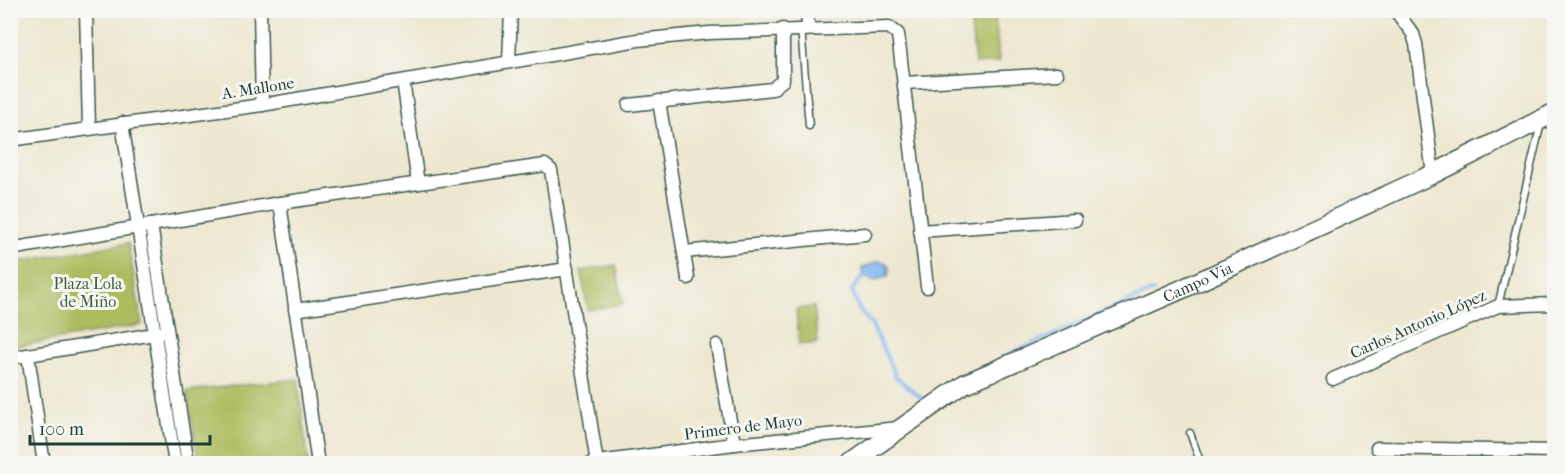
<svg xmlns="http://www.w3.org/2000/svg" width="1565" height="474" viewBox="0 0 1565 474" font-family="'IM FELL French Canon',serif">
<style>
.green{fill:#adbc5f;stroke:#667c4a;stroke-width:1.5}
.water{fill:#86b5f1;stroke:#527992;stroke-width:1.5}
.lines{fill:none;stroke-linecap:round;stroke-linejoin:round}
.stream{stroke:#86b5f1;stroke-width:4}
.lane-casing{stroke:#3e564b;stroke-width:9}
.street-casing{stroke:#3e564b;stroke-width:15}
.secondary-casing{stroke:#3e564b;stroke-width:21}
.lane{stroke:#fff;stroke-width:6}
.street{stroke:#fff;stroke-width:12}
.secondary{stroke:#fff;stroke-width:18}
.labels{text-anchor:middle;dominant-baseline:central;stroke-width:6;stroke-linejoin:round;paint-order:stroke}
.street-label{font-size:16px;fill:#1f3d34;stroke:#f6f6f2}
.park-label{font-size:16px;fill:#425d3f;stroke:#f6f6f2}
</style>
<rect width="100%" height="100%" fill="#f6f6f2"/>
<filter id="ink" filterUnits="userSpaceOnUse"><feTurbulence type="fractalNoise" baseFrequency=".0167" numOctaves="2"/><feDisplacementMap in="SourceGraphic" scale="12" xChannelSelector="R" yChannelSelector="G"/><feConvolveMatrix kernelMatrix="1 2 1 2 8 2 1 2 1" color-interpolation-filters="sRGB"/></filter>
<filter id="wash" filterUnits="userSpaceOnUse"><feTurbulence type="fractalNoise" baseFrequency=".008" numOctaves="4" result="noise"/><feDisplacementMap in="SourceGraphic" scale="24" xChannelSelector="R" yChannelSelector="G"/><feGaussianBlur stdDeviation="1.35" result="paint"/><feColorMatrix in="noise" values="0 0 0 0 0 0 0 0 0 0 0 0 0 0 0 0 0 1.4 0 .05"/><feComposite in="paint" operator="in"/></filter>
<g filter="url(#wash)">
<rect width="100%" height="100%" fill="#ede7cf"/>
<g class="green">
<polygon points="995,11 999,62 975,64 970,12"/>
<polygon points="128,243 142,325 11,347 11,263"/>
<polygon points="616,265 623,304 588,310 581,271"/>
<polygon points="814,307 818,343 799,345 796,309"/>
<polygon points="298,379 308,463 199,463 187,391"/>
</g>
<polygon class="water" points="879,261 886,263 889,267 888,276 873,281 863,277 862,268"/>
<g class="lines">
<g class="stream">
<polyline points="863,277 852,290 859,309 872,325 896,377 925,401"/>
<polyline points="1003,357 1153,291"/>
</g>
</g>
</g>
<g filter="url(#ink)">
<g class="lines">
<defs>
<g id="lane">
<polyline points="801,28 809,126"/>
<polyline points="1498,306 1541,123"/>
<polyline points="1190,433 1201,464"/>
</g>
<g id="street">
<polyline points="86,10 89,128"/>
<polyline points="260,10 262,105"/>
<polyline points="807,10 808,27"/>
<polyline points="1395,10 1413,34 1416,44 1433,174"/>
<polyline points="509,62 511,10"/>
<polyline points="403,81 418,183"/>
<polyline points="904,83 1057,74"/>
<polyline points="659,101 688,278"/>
<polyline points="629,105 772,89 783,80 783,29"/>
<polyline points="122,123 175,464"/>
<polyline points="10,140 262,105 638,40 709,33 889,27 898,34 927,287"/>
<polyline points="280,203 318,464"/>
<polyline points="151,225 188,464"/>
<polyline points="920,231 1075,220"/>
<polyline points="10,249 280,203 545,165 551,170 597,463"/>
<polyline points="684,252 865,234"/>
<polyline points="295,310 567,269"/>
<polyline points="717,345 734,444"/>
<polyline points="28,355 44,464"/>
<polyline points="10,358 160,333"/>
<polyline points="1333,379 1498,306 1554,304"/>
<polyline points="1377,448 1554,451"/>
<polyline points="591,463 734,444 899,428"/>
</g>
<g id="secondary">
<path id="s1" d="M850,464L964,384L1180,290L1433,174L1554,113"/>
</g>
</defs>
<use href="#lane" class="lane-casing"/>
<use href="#street" class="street-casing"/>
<use href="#secondary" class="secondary-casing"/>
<use href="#lane" class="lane"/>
<use href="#street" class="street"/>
<use href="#secondary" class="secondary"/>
</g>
</g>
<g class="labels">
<g class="street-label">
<text transform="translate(258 88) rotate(-9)">A. Mallone</text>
<text stroke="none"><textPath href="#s1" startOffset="394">Campo Via</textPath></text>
<text transform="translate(1418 324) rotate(-24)">Carlos Antonio López</text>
<text transform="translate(743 427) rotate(-7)">Primero de Mayo</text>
</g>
<g class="park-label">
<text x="88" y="283">Plaza Lola<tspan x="88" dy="18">de Miño</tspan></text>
</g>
</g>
<rect width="1565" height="474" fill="none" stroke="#f6f6f2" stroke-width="36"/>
<path d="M30 435v9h180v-9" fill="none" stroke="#1f3d34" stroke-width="3"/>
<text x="39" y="435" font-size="18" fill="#1f3d34" stroke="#f6f6f2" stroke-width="4.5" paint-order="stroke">100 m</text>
</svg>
